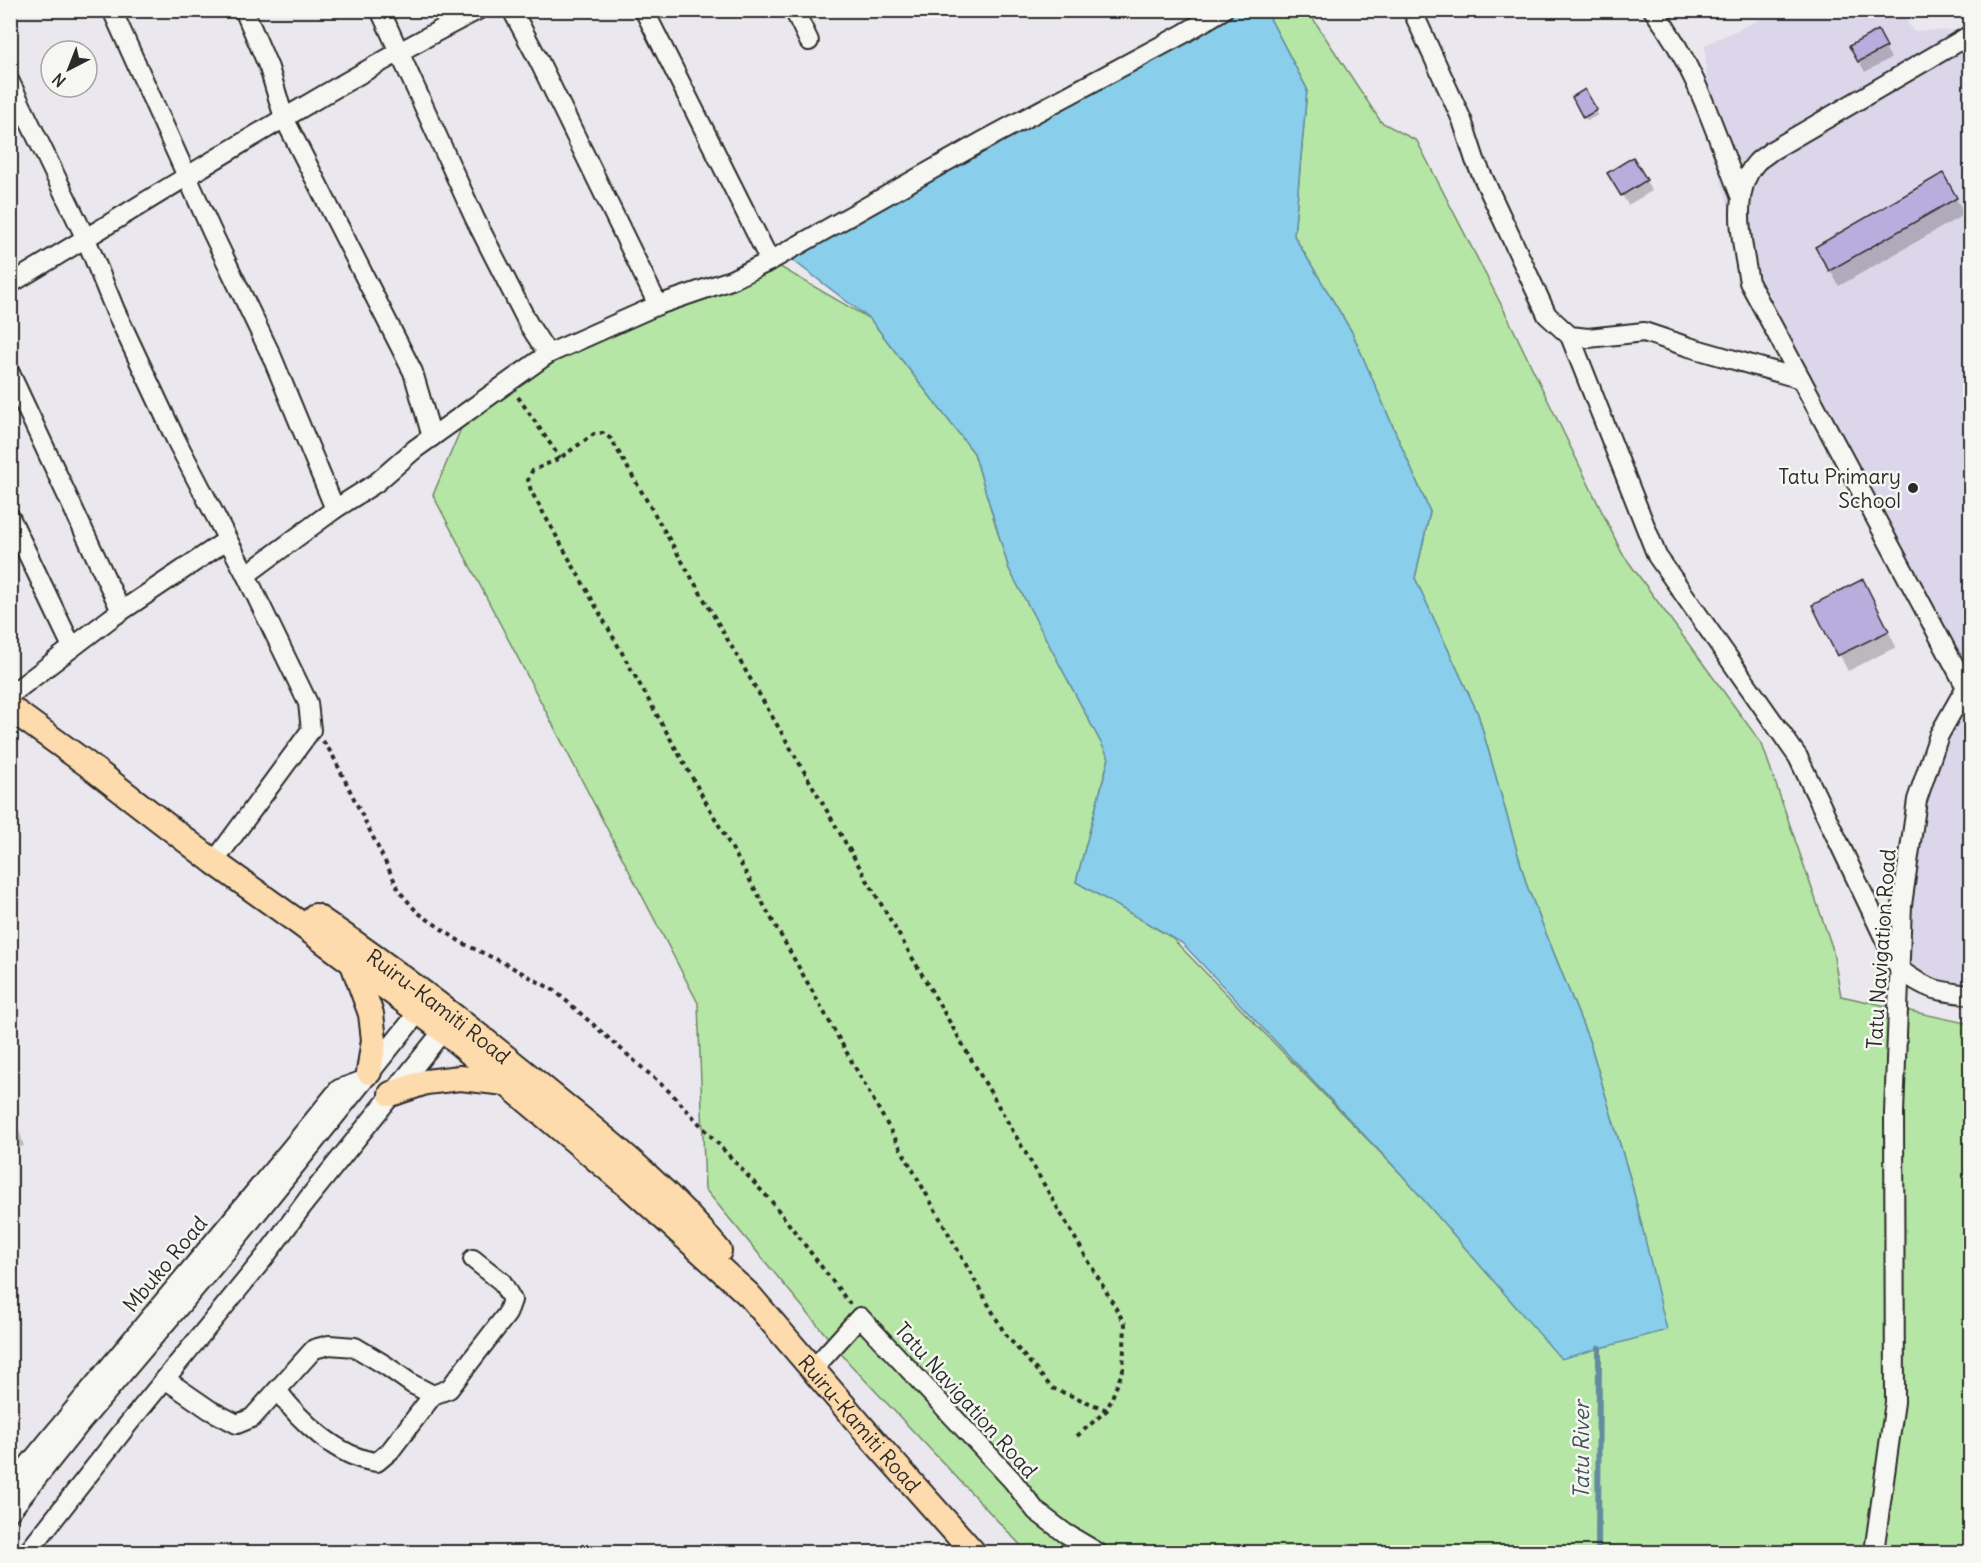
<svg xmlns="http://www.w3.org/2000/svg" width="1981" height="1563" viewBox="0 0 1981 1563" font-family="Delius,sans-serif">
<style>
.built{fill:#dbd6e9}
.green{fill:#b6e6a6;stroke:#708868;stroke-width:1.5}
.water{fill:#89ceeb;stroke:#638d9e;stroke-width:1.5}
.shadow{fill:#0003}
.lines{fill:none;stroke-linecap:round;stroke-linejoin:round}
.stream{stroke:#638d9e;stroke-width:6}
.building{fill:#b9adde;stroke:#2b2b2b;stroke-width:1.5}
.minor-casing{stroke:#2b2b2b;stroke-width:22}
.major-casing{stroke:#2b2b2b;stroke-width:28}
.path{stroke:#2b2b2b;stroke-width:4;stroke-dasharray:4.5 4.5;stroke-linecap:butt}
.minor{stroke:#f6f6f2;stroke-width:18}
.major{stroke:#fedbac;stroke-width:24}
.poi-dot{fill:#2b2b2b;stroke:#f6f6f2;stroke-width:2}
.labels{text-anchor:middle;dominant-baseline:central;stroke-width:5;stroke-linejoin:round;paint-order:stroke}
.poi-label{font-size:21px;fill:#2b2b2b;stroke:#f6f6f2;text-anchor:end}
.street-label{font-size:21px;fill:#2b2b2b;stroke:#f6f6f2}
.water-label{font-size:22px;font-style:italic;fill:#42545b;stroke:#f6f6f2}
</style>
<rect width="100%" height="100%" fill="#eae7ee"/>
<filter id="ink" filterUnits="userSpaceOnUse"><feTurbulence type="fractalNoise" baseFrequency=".0167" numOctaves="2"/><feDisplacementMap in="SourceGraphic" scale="12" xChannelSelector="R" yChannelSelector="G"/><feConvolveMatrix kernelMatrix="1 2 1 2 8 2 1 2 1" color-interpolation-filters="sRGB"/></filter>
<g filter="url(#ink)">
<polygon class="built" points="1778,11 1901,11 1913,31 1970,30 1970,995 1899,969 1917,800 1966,687 1760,316 1710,142 1705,45"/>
<polygon class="green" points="1266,11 1308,11 1381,122 1417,141 1507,316 1622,553 1762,744 1832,947 1841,996 1970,1024 1970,1552 1027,1552 849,1363 705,1189 698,1003 433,495 468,412 633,317 770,261 870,319 974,453 1009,569 1109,758 1076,882 1171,937 1402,1175 1561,1358 1666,1329 1632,1185 1590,1043 1527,886 1478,714 1415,578 1430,512 1352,332 1294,236 1307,89"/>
<polygon class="water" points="1213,11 1266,11 1307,89 1294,236 1352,332 1430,512 1415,578 1478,714 1527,886 1590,1043 1632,1185 1667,1330 1561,1359 1402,1175 1182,943 1076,882 1109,758 1009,569 974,453 870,319 790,258"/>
<g class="shadow">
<polygon points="1877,32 1891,58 1865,72 1851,46"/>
<polygon points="1585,91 1598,115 1587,121 1574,98"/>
<polygon points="1633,159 1652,191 1628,205 1609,174"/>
<polygon points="1942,175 1965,214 1839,286 1817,247"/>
<polygon points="1872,597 1896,647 1848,671 1814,606"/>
<polygon points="10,1101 24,1146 10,1150"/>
</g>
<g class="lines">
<polyline class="stream" points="1598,1552 1599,1348"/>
</g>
<g class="building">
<polygon points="1878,30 1887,47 1858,62 1849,46"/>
<polygon points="1585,89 1597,110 1583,118 1572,97"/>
<polygon points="1633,157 1647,180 1621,196 1607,173"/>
<polygon points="1943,173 1957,198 1829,271 1815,247"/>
<polygon points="1863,579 1889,631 1837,656 1812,605"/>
</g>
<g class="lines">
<defs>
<g id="minor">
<polyline points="112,10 212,232 272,357 335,509"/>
<polyline points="244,10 269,68 284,118 413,372 432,437"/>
<polyline points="380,10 475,219 529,325 548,354"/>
<polyline points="512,10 539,61 658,305"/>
<polyline points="644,10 770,261"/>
<polyline points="794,10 809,41"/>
<polyline points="1412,10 1462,120 1475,160 1547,315 1570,336 1588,338 1644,332 1689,347 1801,379"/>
<path d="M1653,10C1695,64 1716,135 1741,198"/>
<polyline points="10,82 86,239 115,310 176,440 246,575 308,703 311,730 214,862"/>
<path d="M10,284C165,191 317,93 478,10"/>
<path d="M1570,336L1657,556L1798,757L1899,969C1927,990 1936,991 1970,995"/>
<polyline points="10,373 121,611"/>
<polyline points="10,517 72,647"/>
<polyline points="246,575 335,509 376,483 415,449 548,354 658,305 731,280 770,261 983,141 1183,34 1223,10"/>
<polyline points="10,695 111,618 227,540"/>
<polyline points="813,1369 860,1317 1012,1480 1036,1511 1065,1533 1097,1552"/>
<polyline points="165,1379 210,1410 237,1424 252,1418 314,1349 329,1345 355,1347 385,1365 412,1384 433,1395 449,1389 507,1314 512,1300 502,1282 473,1259"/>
<path d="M277,1390C299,1420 338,1458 377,1462L390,1451L433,1395"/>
<path d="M10,1487C118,1353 231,1223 339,1089L361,1081"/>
<polyline points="10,1512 82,1422 226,1252 425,1004"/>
<polyline points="28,1552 129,1423 264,1258 307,1200 451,1021"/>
<path d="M1874,1552L1895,1402L1894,1113L1902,905L1917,800L1939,735L1966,687L1749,282C1743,247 1729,193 1756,163C1760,158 1767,155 1771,151L1970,35"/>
</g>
<g id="major">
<path id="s1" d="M10,708L87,764L214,862L298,922L443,1030L632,1189L749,1295L875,1442L973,1552"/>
<path id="s2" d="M315,916C400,973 481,1036 559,1101C616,1147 673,1194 719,1251"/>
<polyline points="353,964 371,1014 374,1040 369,1072"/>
<polyline points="391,1094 426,1082 460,1078 506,1083"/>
</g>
</defs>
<use href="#minor" class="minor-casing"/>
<use href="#major" class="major-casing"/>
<g class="path">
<polyline points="518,397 560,458"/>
<polyline points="323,741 332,754 400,892 417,912 462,943 506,964 555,991 671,1093 772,1202 850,1304"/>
<polyline points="1077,1436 1107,1410 1123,1370 1125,1324 611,439 603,433 594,434 560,458 532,471 528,480 531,491 1005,1334 1052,1388 1107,1410"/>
</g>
<use href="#minor" class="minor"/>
<use href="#major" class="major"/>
</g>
</g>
<circle class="poi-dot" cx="1913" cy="488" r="6"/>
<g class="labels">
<g class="poi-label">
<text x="1901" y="476">Tatu Primary<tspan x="1901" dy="24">School</tspan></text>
</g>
<g class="street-label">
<text transform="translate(1881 949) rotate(-86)">Tatu Navigation Road</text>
<text stroke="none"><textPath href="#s2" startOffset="153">Ruiru-Kamiti Road</textPath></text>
<text transform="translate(165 1264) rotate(-50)">Mbuko Road</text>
<text transform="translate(966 1400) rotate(48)">Tatu Navigation Road</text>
<text stroke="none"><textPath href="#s1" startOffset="1114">Ruiru-Kamiti Road</textPath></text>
</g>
<g class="water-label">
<text transform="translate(1581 1450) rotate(-90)">Tatu River</text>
</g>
</g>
<rect width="1981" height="1563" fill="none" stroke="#f6f6f2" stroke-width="36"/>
<rect x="18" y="18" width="1945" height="1527" fill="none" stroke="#2b2b2b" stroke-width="2" filter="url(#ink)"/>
<g transform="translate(69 69) rotate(222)"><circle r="28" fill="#f6f6f2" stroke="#a5a5a2" stroke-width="1.5"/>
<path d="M0-4.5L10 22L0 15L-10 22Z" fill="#2b2b2b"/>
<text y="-9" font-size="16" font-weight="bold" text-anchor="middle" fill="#2b2b2b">N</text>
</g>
</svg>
